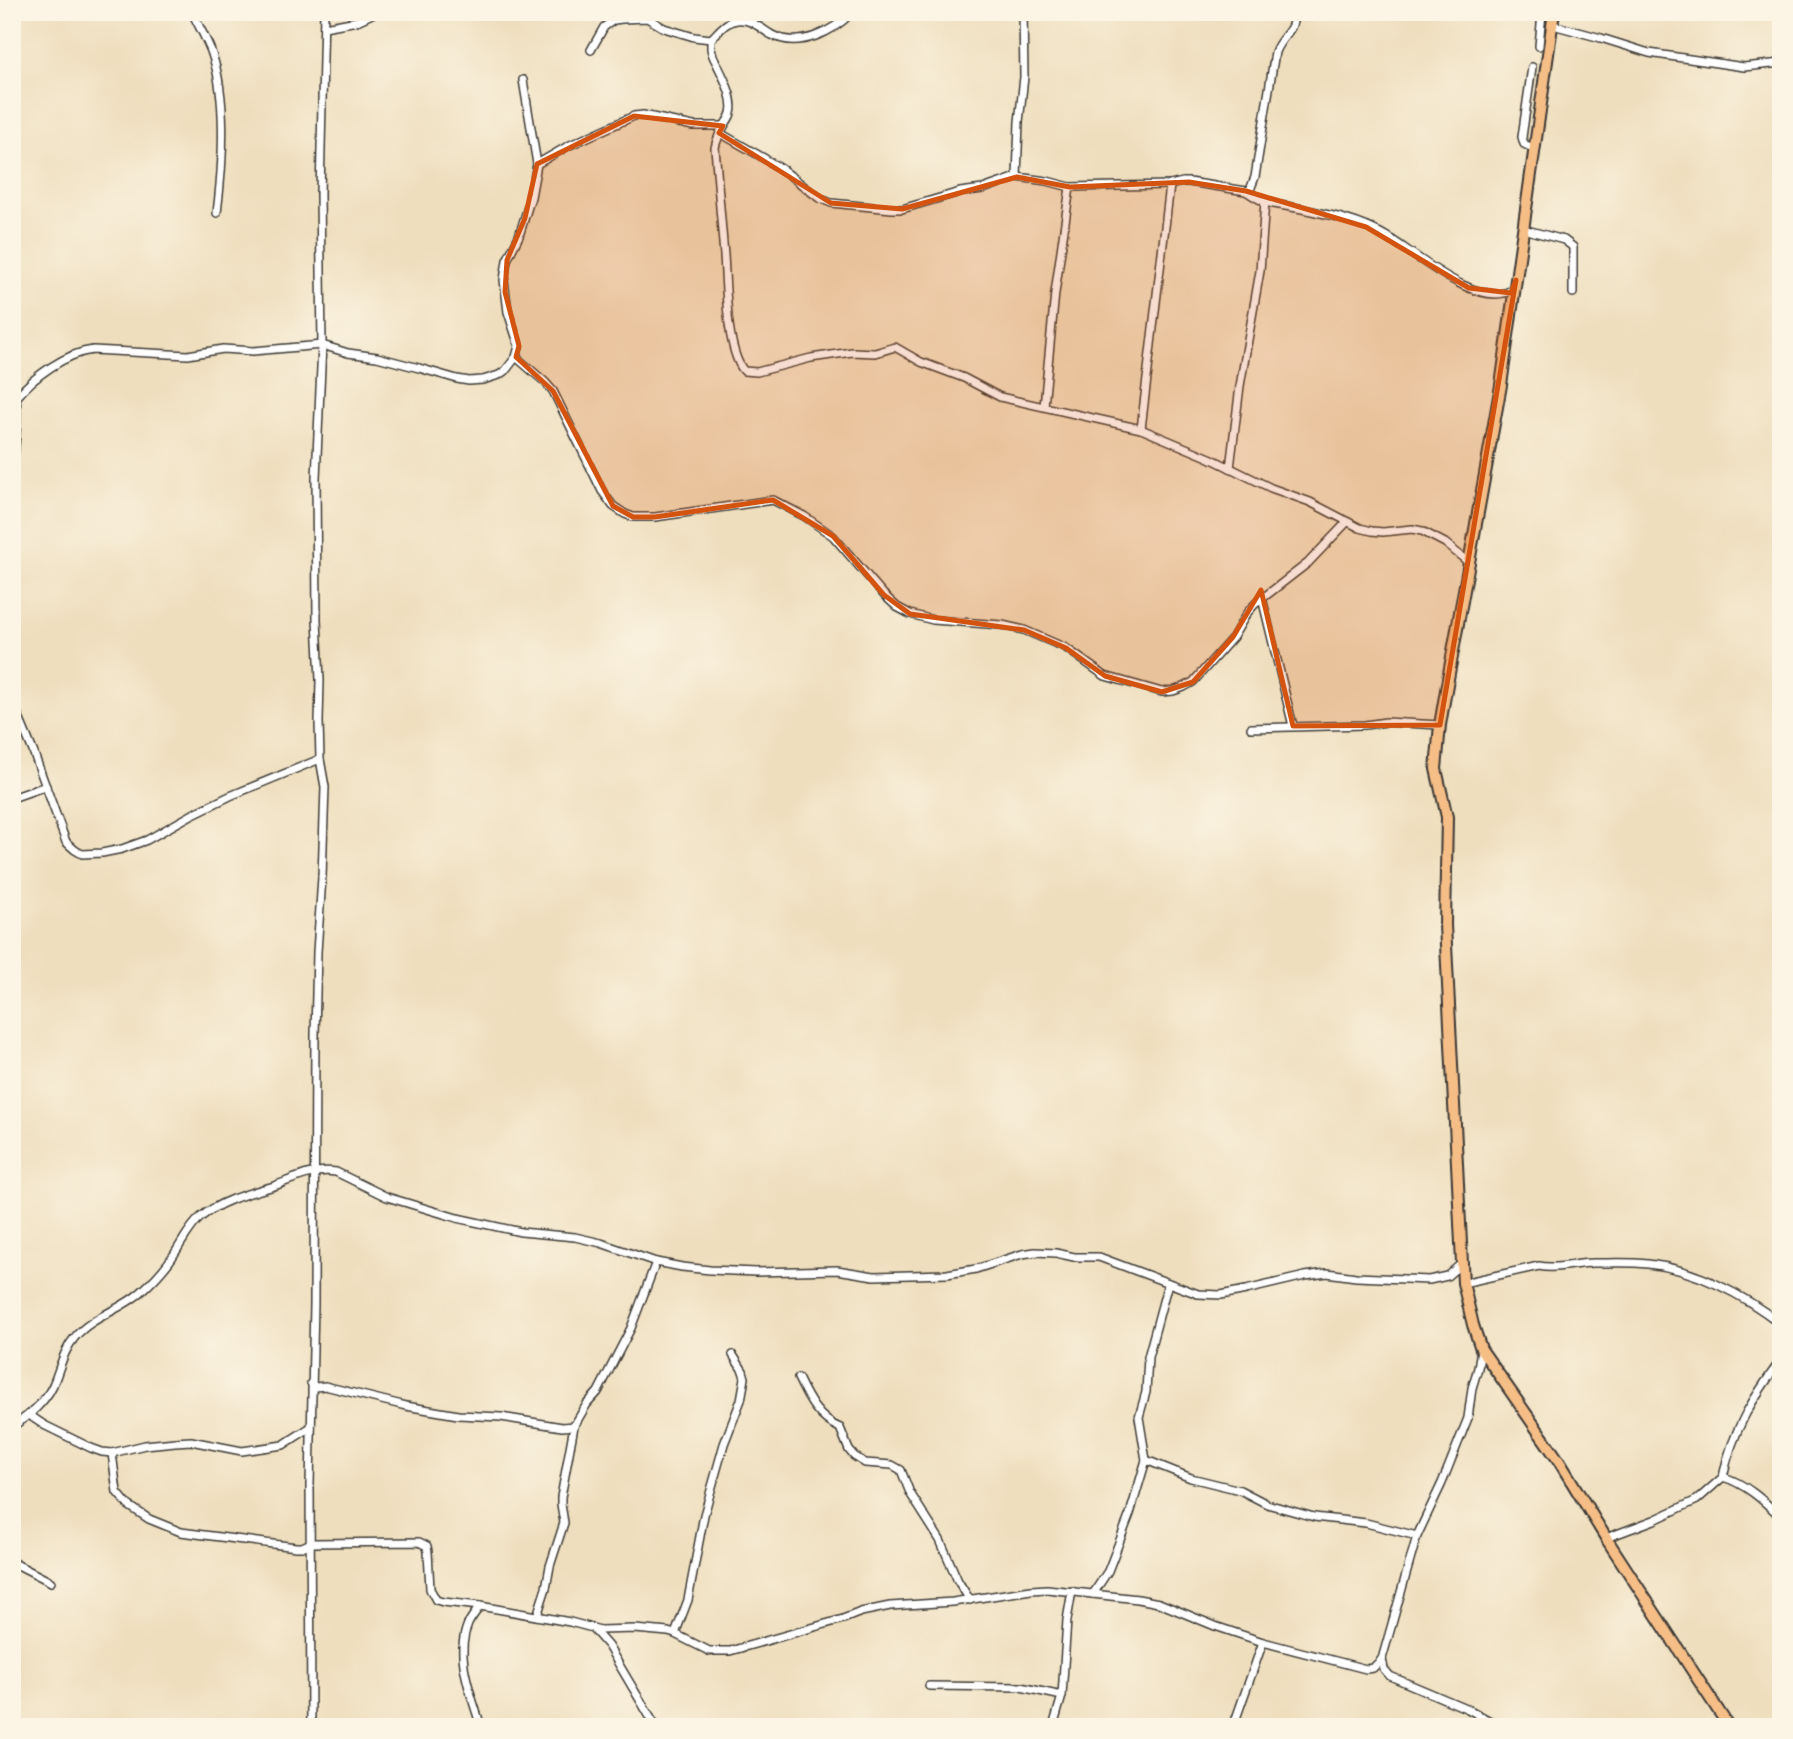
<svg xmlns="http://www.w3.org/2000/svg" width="1793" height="1739" viewBox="0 0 1793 1739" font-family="Caveat,sans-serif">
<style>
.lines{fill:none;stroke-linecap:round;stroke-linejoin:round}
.street-casing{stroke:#3c3934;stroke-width:10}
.primary-casing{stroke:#3c3934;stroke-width:14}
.street{stroke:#fff;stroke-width:7}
.primary{stroke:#f6be87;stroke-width:10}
.marked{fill:#d4530e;fill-opacity:0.2;stroke:#d4530e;stroke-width:5;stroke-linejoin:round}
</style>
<rect width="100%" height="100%" fill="#fcf5e5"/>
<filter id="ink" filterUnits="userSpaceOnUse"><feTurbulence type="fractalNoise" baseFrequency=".0143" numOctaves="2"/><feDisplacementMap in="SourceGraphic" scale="14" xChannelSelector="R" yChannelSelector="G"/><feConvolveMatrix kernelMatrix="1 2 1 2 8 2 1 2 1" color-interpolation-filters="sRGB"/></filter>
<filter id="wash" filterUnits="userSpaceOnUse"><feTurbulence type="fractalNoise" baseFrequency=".00686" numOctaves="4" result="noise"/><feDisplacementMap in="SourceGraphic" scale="28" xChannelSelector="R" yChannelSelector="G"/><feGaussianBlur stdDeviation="1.57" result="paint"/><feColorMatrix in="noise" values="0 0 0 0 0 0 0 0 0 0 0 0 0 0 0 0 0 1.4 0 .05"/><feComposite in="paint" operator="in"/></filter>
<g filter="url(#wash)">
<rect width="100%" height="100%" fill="#eedebd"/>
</g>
<g filter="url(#ink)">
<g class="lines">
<defs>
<g id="street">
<path d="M192,12C198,25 206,38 211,51C228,98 223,164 217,213"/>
<polyline points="1553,25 1601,38 1649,53 1744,67 1781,63"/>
<polyline points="324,27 357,21 376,12"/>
<path d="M711,39V49L713,56C720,71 739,102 729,118C723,128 717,136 715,148C718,184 721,220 724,255C726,282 726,351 744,371L757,372L811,358L852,352L875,353L895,347L921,362L964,378L1000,397L1141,429L1210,458L1271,488L1310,502L1360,528L1372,531L1383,532L1412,529L1422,531L1445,543L1468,562"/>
<polyline points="1539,46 1542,13"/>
<path d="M591,50L604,27L614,20L622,19L647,18L664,28L694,37L711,39C719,31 726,21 737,20C751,18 761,29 772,35C799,49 833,32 852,12"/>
<polyline points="1532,67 1522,137 1524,144 1535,149"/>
<path d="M720,133L762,157L783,170L819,198L831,203L892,209H902L960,192L983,189L1017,177L1047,181L1070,187L1170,185L1183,182H1189L1246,191L1250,190L1255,177L1275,52C1282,34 1295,32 1294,12"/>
<polyline points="537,164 568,146 634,116 643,115 693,126 723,126"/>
<polyline points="1017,177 1019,122 1024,77 1023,12"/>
<path d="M1246,191C1252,195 1258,199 1265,202C1275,205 1286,206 1297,208C1327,214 1362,221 1389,238C1417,255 1478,309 1512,290L1513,288"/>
<polyline points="1523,229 1564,240 1573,247 1573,293"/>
<polyline points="516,357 545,382 553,391 602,491 613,506 625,514 633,517 655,517 773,500 804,516 833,536 884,595 897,607 910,614 933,620 1002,625 1024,630 1066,648 1105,676 1162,692 1173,691 1184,687 1193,682 1233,637 1247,613 1255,604 1308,563 1347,522"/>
<polyline points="1044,406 1055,293 1070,187"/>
<polyline points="1141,429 1170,185"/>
<polyline points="1230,468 1240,386 1260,271 1265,201"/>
<path d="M12,483C13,454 19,427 16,398C33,377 66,353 93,350L188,355L223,349L253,351L322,345L348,353L377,357L419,368L457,379L469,381L483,380L499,375L506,370L516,357L519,346L508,312L504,280L507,260L519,236L531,197L537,164L523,80"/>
<polyline points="1262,598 1293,726"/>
<polyline points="12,701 33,751 66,842 75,850 82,854 102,853 122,849 147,840 193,814 230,796 320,759"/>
<polyline points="1251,728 1365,725 1386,722 1440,725"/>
<polyline points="12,798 46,786"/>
<path d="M1463,1283L1539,1266C1557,1270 1575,1263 1593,1263C1611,1263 1630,1262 1648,1264C1695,1269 1744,1295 1781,1324"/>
<path d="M798,1378C808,1399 818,1419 840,1428L849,1450L854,1456L865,1463L892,1465L901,1470L910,1493L940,1540L958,1581L970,1600"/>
<polyline points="311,1383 315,1387 325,1386 406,1406 458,1415 501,1417 562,1427 574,1426 587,1404 598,1392 631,1328 656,1262"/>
<polyline points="29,1415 44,1425 91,1448 102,1452 112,1453 145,1445 175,1442 191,1441 242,1451 283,1445 311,1427"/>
<path d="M12,1427C29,1415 44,1404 53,1385C60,1369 63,1351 75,1337C93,1316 121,1310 141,1292C153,1281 164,1270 173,1256C182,1243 189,1227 201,1217C221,1200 250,1193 274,1186C294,1179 315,1168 336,1172L387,1197L457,1218L521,1232L575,1237L601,1243L656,1262L682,1267L710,1270L756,1272L837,1270L874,1276L947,1274L976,1269L1022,1254L1035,1252L1056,1253L1074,1257H1099L1198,1294L1221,1295L1246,1290L1305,1276L1327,1273L1356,1277L1429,1280L1447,1276L1461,1264"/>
<polyline points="112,1453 117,1492 128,1505 149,1519 181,1532 296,1547 302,1547 311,1543 419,1542 427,1546 428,1552 430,1589 436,1600 443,1602 480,1606 570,1622 600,1630 635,1629 668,1632 675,1634 709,1651 730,1651 843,1619 861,1612 890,1606 953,1602 1031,1590 1047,1589 1138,1599 1159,1603 1215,1626 1263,1642 1366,1669 1373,1668 1382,1659 1417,1536 1442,1483 1468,1418 1472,1388 1478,1368 1481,1349"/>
<polyline points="1146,1460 1191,1478 1240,1490 1267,1504 1314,1517 1366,1523 1417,1536"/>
<path d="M1723,1477C1732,1431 1753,1398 1781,1360"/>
<path d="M1606,1538L1654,1520L1697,1500L1723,1477C1745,1483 1765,1502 1781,1517"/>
<polyline points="12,1562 51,1582"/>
<polyline points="1093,1594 1108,1571 1130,1514 1146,1460 1139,1417 1146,1392 1148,1357 1168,1283"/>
<path d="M480,1606C476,1612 471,1618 468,1624C454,1656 472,1696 481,1727"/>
<polyline points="537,1616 546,1588 550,1566 564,1523 561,1504 561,1497 574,1426"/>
<polyline points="594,1630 608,1646 656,1727"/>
<polyline points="675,1634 688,1600 704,1515 724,1444 741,1400 745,1378 743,1371 733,1355"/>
<polyline points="1382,1659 1384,1669 1390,1676 1468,1709 1501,1727"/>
<polyline points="929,1686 1021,1687 1062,1696"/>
<polyline points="311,1727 310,1484 314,1304 315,1035 317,952 322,877 325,787 320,759 319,722 320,680 317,620 316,478 322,345 320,194 324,12"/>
<polyline points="1053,1727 1062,1696 1067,1620 1072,1591"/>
<polyline points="1233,1727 1263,1642"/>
</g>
<polyline id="primary" points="1554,12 1501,385 1446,690 1440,725 1436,769 1447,817 1445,925 1463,1283 1473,1325 1481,1349 1559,1461 1606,1538 1729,1727"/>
</defs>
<use href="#street" class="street-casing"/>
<use href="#primary" class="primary-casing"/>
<use href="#street" class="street"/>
<use href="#primary" class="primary"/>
</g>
</g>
<path class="marked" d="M634,116L723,126L719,133L831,203L902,209L1017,177L1070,187L1189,182L1246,191L1366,227L1469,288L1511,293L1516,280L1440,725L1293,726L1261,590L1233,637L1193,682L1162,692L1105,676L1066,648L1024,630L910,614L884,595L833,536L773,500L655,517H633L613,506L553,391L516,357L519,346L505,292L507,260L525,218L537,164Z"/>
<rect width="1793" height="1739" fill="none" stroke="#fcf5e5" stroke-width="42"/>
</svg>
